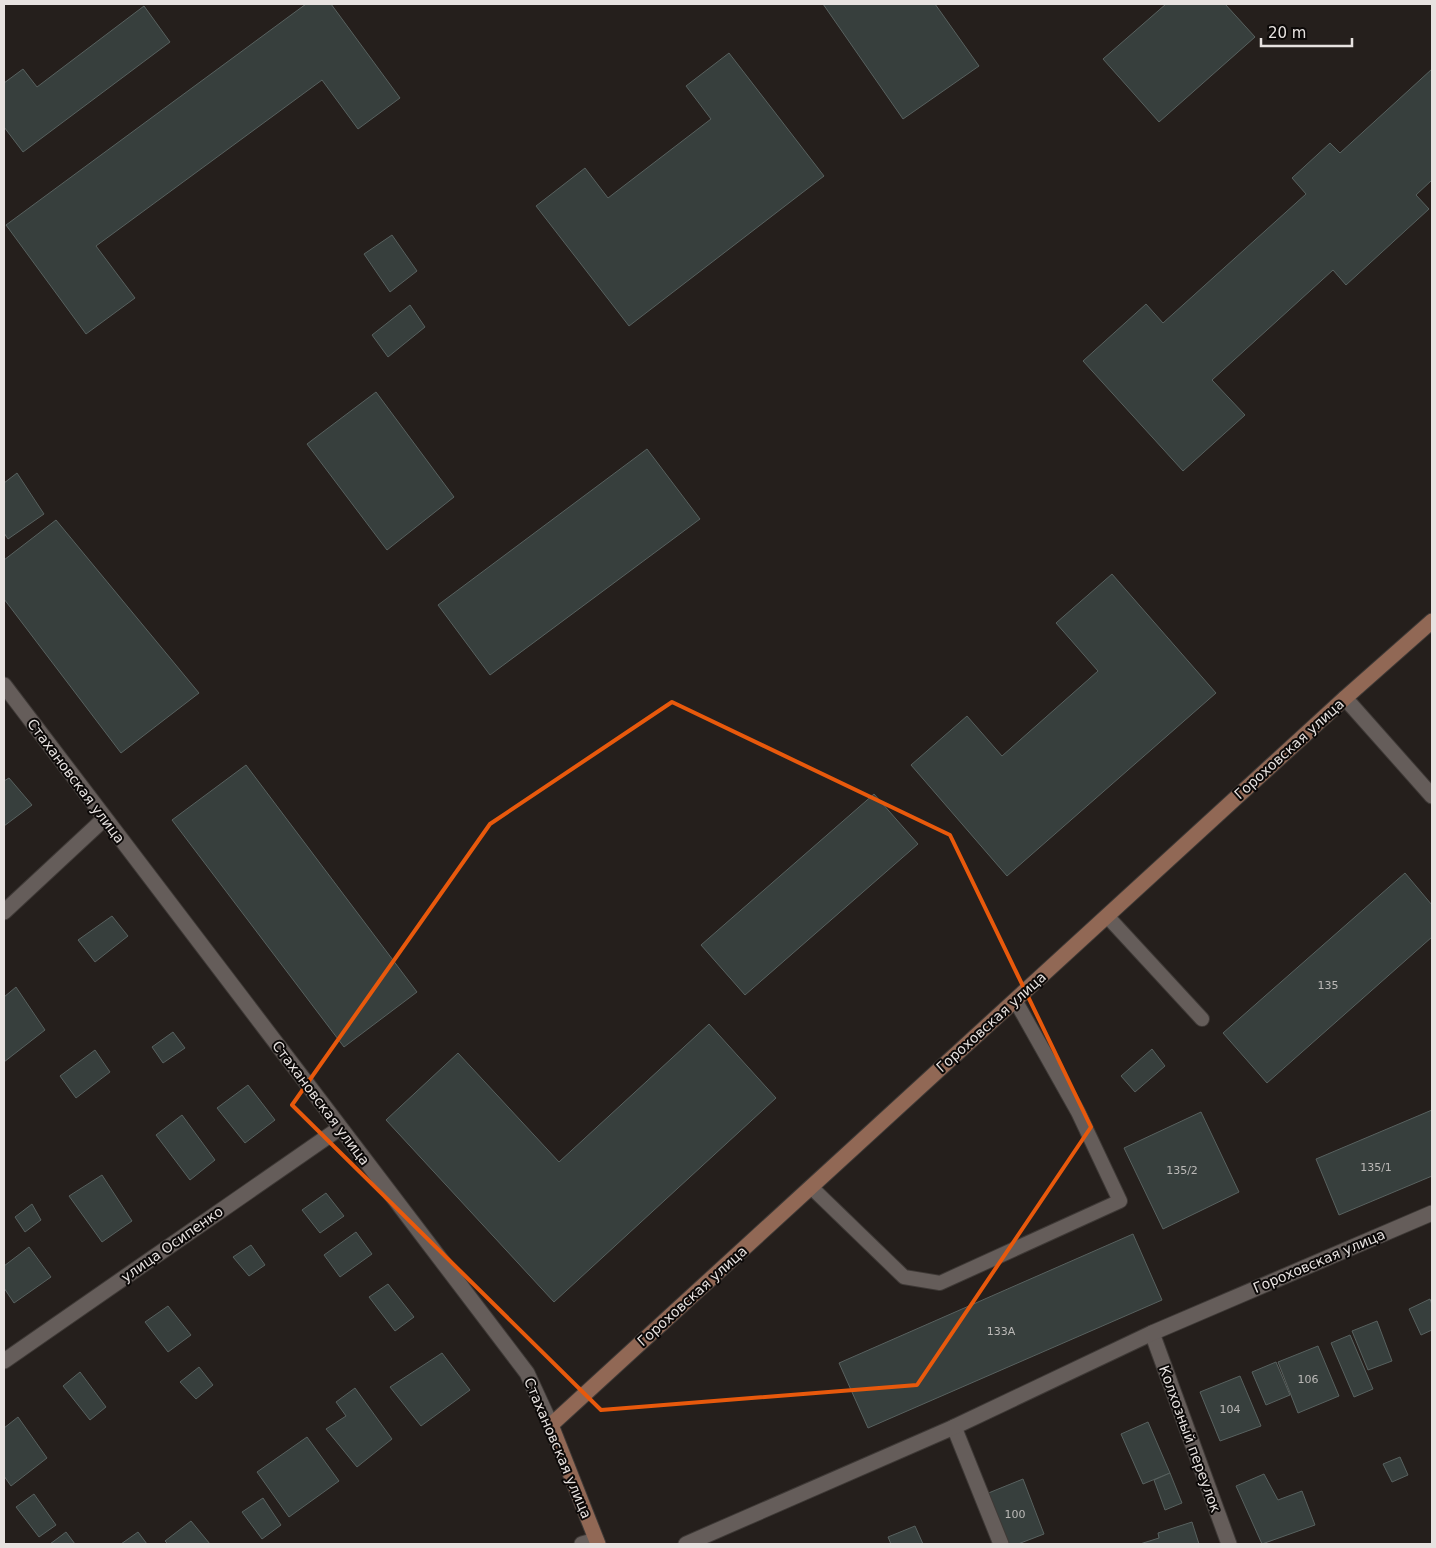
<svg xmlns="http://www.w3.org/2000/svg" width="1436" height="1548" viewBox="0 0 1436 1548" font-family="'DejaVu Sans',sans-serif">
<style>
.building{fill:#373f3d;stroke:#58615f}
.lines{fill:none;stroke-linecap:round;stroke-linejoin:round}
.lane-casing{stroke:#3e3936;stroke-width:16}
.street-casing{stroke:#3e3936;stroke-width:17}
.secondary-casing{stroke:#3e3936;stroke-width:17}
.lane{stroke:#655d5a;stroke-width:14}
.street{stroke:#655d5a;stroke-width:15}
.secondary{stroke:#916855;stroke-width:15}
.marked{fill:none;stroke:#e8590c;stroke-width:4;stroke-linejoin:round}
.labels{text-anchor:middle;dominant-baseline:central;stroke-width:4;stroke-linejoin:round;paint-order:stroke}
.number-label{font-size:11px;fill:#bbb9b7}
.street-label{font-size:14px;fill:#e7e2e0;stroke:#0c0908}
</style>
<rect width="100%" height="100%" fill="#251f1c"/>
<g class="building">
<polygon points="306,4 331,4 400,98 358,129 322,80 96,246 135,298 86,334 6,225"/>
<polygon points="823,4 935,4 979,66 903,119"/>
<polygon points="1166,4 1225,4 1255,37 1159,122 1103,59"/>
<polygon points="144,6 170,42 23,152 4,127 4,83 23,69 37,87"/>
<polygon points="729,53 824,176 629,326 536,206 585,168 608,198 711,119 686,86"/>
<polygon points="1432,69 1432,180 1416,195 1429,209 1346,285 1333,270 1212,380 1245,415 1183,471 1083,361 1146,304 1163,323 1306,194 1292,178 1330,143 1340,153"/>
<polygon points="392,235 417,271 390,292 364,254"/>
<polygon points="410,305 425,327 388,357 372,335"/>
<polygon points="376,392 454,497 387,550 307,444"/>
<polygon points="647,449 700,519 490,675 438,605"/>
<polygon points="17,473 44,514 8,539 4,533 4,483"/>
<polygon points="56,520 199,693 121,753 4,599 4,560"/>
<polygon points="1112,574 1216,693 1007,876 911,765 967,716 1002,756 1098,671 1056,623"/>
<polygon points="246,765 417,992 344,1047 172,820"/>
<polygon points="9,778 32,805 4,826 4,781"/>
<polygon points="874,794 918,844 745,995 701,945"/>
<polygon points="1405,873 1432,905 1432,937 1267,1083 1223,1033"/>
<polygon points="112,916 128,936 95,962 78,940"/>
<polygon points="16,987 45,1030 4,1062 4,997"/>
<polygon points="709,1024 776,1098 554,1302 386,1120 458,1053 559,1162"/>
<polygon points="173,1032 185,1048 163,1063 152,1047"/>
<polygon points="1152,1049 1165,1066 1135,1092 1121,1076"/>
<polygon points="95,1050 110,1072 76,1098 60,1076"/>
<polygon points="248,1085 275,1120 245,1143 217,1108"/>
<polygon points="1432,1110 1432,1176 1339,1215 1316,1159"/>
<polygon points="1201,1112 1239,1192 1163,1229 1124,1148"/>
<polygon points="182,1115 215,1160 190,1180 156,1135"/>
<polygon points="102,1175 132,1221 102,1242 69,1196"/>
<polygon points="326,1193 344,1216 320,1233 302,1210"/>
<polygon points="32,1204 41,1220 25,1232 15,1217"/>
<polygon points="356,1232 372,1254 340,1277 324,1255"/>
<polygon points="1133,1234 1162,1300 868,1428 839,1363"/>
<polygon points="251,1245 265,1265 249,1276 233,1257"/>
<polygon points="29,1247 51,1277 14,1303 4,1288 4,1266"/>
<polygon points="388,1284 414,1317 395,1331 369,1297"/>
<polygon points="1430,1299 1432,1305 1432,1330 1421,1335 1409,1309"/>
<polygon points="168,1306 191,1335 168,1352 145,1322"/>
<polygon points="1377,1321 1392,1361 1368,1370 1352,1331"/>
<polygon points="1350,1335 1373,1389 1354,1397 1331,1343"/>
<polygon points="1318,1346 1339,1396 1298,1413 1278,1362"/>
<polygon points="442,1353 470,1390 421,1426 390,1387"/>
<polygon points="1276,1362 1290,1395 1266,1405 1252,1372"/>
<polygon points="199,1367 213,1385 196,1399 180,1382"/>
<polygon points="80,1372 106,1407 90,1420 63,1386"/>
<polygon points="1240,1376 1261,1426 1220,1441 1200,1392"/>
<polygon points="355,1388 392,1439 357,1467 326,1429 346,1416 336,1402"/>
<polygon points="18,1417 47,1458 11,1486 4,1476 4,1428"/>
<polygon points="1148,1422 1170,1473 1143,1484 1121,1434"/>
<polygon points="307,1437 339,1481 289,1517 257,1472"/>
<polygon points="1400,1457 1408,1475 1392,1482 1383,1464"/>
<polygon points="1170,1473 1182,1503 1165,1510 1154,1480"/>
<polygon points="1264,1474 1278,1500 1302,1491 1315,1525 1262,1544 1236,1486"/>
<polygon points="1023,1479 1044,1534 1018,1544 1005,1544 986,1494"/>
<polygon points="34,1494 56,1525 39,1537 16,1507"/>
<polygon points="263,1498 281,1525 262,1539 242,1512"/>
<polygon points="191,1521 210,1544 168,1544 165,1541"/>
<polygon points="1192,1522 1199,1544 1140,1544 1159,1538 1158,1533"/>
<polygon points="915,1526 923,1544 891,1544 888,1537"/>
<polygon points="66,1532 75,1544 50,1544"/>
<polygon points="138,1532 147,1544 121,1544"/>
</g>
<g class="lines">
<defs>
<g id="lane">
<polyline points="1107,916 1202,1019"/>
<polyline points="811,1187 904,1277 940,1283 1120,1201 1078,1112 1015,1000"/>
</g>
<g id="street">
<polyline points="4,685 527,1373 551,1425"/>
<polyline points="1345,698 1432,796"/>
<polyline points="4,912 104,819"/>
<polyline points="1152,1333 1229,1544"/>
<polyline points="4,1361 340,1128"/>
<polyline points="954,1427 1001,1544"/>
<polyline points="582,1544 596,1540"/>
<polyline points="686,1544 954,1427 1152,1333 1432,1213"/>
</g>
<polyline id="secondary" points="598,1544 551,1425 1345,698 1432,621"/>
</defs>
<use href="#lane" class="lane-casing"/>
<use href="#street" class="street-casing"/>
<use href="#secondary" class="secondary-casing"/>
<use href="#lane" class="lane"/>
<use href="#street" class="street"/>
<use href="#secondary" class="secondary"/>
</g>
<path class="marked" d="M672,702L950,835L1091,1127L917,1385L601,1410L292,1105L490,824Z"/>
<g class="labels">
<g class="number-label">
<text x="1328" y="985">135</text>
<text x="1376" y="1167">135/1</text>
<text x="1182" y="1170">135/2</text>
<text x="1001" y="1331">133А</text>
<text x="1308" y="1379">106</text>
<text x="1230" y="1409">104</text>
<text x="1015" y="1514">100</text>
</g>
<g class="street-label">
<text transform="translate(1289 749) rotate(-42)">Гороховская улица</text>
<text transform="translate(76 781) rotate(53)">Стахановская улица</text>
<text transform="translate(991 1022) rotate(-42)">Гороховская улица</text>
<text transform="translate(321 1103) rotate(53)">Стахановская улица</text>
<text transform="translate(172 1244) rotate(-35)">улица Осипенко</text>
<text transform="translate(1319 1261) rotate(-23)">Гороховская улица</text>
<text transform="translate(692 1296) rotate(-42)">Гороховская улица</text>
<text transform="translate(1190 1439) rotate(70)">Колхозный переулок</text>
<text transform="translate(558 1448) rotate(67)">Стахановская улица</text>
</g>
</g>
<rect width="1436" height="1548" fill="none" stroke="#e7e2e0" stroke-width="10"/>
<path d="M1261 38v8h91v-8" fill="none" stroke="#e7e2e0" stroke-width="2.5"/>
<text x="1268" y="38" font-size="15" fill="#e7e2e0" stroke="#0c0908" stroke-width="4" paint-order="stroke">20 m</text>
</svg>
